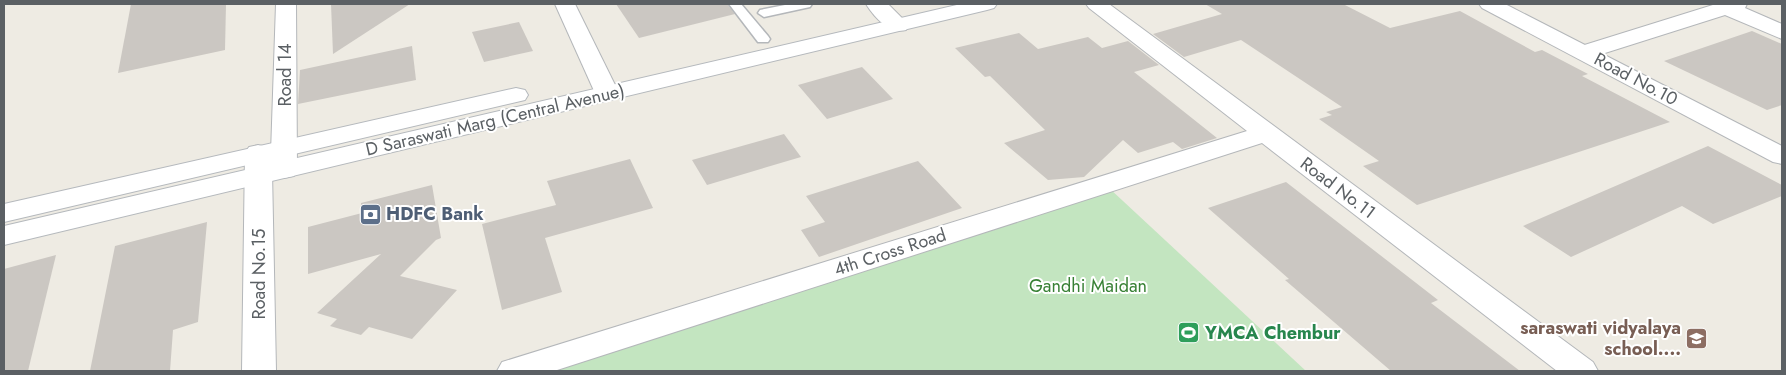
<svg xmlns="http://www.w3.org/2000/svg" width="1786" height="375" viewBox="0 0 1786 375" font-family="Jost,sans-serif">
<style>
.green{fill:#c3e5c0}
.building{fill:#cbc7c2}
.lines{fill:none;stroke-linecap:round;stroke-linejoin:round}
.service-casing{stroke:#b4b7ba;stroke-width:3}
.minor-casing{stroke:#b4b7ba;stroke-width:2}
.tertiary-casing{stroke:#b4b7ba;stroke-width:2}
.secondary-casing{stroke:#b5b9bd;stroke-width:2}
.service{fill:#fff;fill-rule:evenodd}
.minor{fill:#fff;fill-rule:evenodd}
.tertiary{fill:#fff;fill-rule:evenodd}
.secondary{fill:#fff;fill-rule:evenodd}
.labels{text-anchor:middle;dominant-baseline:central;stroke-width:4;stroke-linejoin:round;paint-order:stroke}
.street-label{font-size:18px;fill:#5b6064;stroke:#fff}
.service-label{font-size:18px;font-weight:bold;fill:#4e5e75;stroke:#fff;text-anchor:start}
.park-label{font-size:18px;fill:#388135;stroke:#fff}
.education-label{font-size:18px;font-weight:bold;fill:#785e54;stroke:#fff;text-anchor:end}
.leisure-label{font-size:18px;font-weight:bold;fill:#27864d;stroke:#fff;text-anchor:start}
</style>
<rect width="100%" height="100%" fill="#eeebe3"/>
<polygon class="green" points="1109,188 1306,371 552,371"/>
<g class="building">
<polygon points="131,4 226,4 225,50 118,73"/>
<polygon points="331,4 410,4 333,54"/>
<polygon points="616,4 727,4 735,14 639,38"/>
<polygon points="1205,4 1343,4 1390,28 1460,11 1535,52 1542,50 1588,74 1582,76 1670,122 1417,205 1363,166 1379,161 1319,119 1332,115 1326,112 1342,107 1241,40 1184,57 1153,34 1222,14"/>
<polygon points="519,22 533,51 484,62 472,32"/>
<polygon points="1752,31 1782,44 1782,105 1767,110 1664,61"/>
<polygon points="1019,33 1038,49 1088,37 1102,48 1128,41 1159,65 1134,72 1217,138 1182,149 1173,142 1138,153 1123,140 1084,177 1048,180 1004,143 1045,130 990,76 985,77 955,48"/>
<polygon points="412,46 416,80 298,104 300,70"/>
<polygon points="862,67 893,99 827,119 798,85"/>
<polygon points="784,134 801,157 707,185 692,160"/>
<polygon points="1708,146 1782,185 1782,196 1713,224 1682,206 1571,257 1523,226"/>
<polygon points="630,159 653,208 545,238 562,292 502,310 482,224 556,205 547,181"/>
<polygon points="918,161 962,208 819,257 801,230 825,222 806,196"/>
<polygon points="1286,182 1438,300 1431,303 1520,371 1391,371 1285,280 1289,279 1208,208"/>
<polygon points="432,185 441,238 436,240 400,276 457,290 412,339 369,327 361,335 330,326 337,319 317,313 381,254 308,274 308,227 362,213 361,203"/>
<polygon points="207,222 198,322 173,330 170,371 90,371 115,246"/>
<polygon points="56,255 28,371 4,371 4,269"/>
</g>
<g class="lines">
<defs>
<g id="service">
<polygon points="729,4 741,4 768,36 770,39 768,42 758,42"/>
<polygon points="790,4 812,4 810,7 764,17 758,13 760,10"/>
</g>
<g id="minor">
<polygon points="276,4 296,4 297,170 294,176 284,178 274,176 272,171 276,371 242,371 245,153 249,147 258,145 267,147 271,153"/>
<polygon points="555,4 575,4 619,93 616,98 607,100 598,98 595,93"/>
<path d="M866,4H888L909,25L906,30C889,34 874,17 866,4Z"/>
<polygon points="1086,4 1109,4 1593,362 1598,371 1557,371 1262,143 554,371 497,371 502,362 1247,131 1089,8"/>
<polygon points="1716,4 1747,4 1745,8 1782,24 1782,39 1725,15 1586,59 1578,57 1575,52 1578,47"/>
</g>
<polygon id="tertiary" points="1479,4 1505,4 1782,146 1782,164 1773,162 1482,8"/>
<g id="secondary">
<polygon points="961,4 997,4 994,8 987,10 4,245 4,226"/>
<polygon points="516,88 525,90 528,95 525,100 4,222 4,204"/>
</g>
</defs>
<use href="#service" class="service-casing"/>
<use href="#minor" class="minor-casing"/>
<use href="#tertiary" class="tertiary-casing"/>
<use href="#secondary" class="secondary-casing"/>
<use href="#service" class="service"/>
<use href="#minor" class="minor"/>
<use href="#tertiary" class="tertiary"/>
<use href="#secondary" class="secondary"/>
</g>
<defs>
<symbol id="bank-square" viewBox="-11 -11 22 22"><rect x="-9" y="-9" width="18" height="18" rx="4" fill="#5c6f8a" stroke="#fff"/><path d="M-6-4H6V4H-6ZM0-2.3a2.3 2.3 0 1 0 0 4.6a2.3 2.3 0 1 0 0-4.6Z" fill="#fff"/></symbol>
<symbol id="stadium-square" viewBox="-11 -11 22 22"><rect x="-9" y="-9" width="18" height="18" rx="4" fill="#2e9e5b" stroke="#fff"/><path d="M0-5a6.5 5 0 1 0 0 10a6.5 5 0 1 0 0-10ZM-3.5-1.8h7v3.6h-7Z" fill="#fff"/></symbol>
<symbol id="school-square" viewBox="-11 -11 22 22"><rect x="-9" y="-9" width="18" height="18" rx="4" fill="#8d6e63" stroke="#fff"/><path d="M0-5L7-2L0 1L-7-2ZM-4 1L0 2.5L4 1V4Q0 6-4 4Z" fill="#fff"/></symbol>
</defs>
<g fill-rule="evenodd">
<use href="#bank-square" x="358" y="202" width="25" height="25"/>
<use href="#stadium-square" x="1176" y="320" width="25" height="25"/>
<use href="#school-square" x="1684" y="326" width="25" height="25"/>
</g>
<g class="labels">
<g class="street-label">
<text transform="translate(285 75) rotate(-90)">Road 14</text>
<text transform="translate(1636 79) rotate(28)">Road No.10</text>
<text transform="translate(495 120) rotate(-13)">D Saraswati Marg (Central Avenue)</text>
<text transform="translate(1338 188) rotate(37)">Road No.11</text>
<text transform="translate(890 252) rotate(-18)">4th Cross Road</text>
<text transform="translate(259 274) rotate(-90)">Road No.15</text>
</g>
<g class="service-label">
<text x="386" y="214">HDFC Bank</text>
</g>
<g class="park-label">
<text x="1088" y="286">Gandhi Maidan</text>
</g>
<g class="education-label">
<text x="1681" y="328">saraswati vidyalaya<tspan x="1681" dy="21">school....</tspan></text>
</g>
<g class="leisure-label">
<text x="1205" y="333">YMCA Chembur</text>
</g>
</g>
<rect width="1786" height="375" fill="none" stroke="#5b6064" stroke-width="10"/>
</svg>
